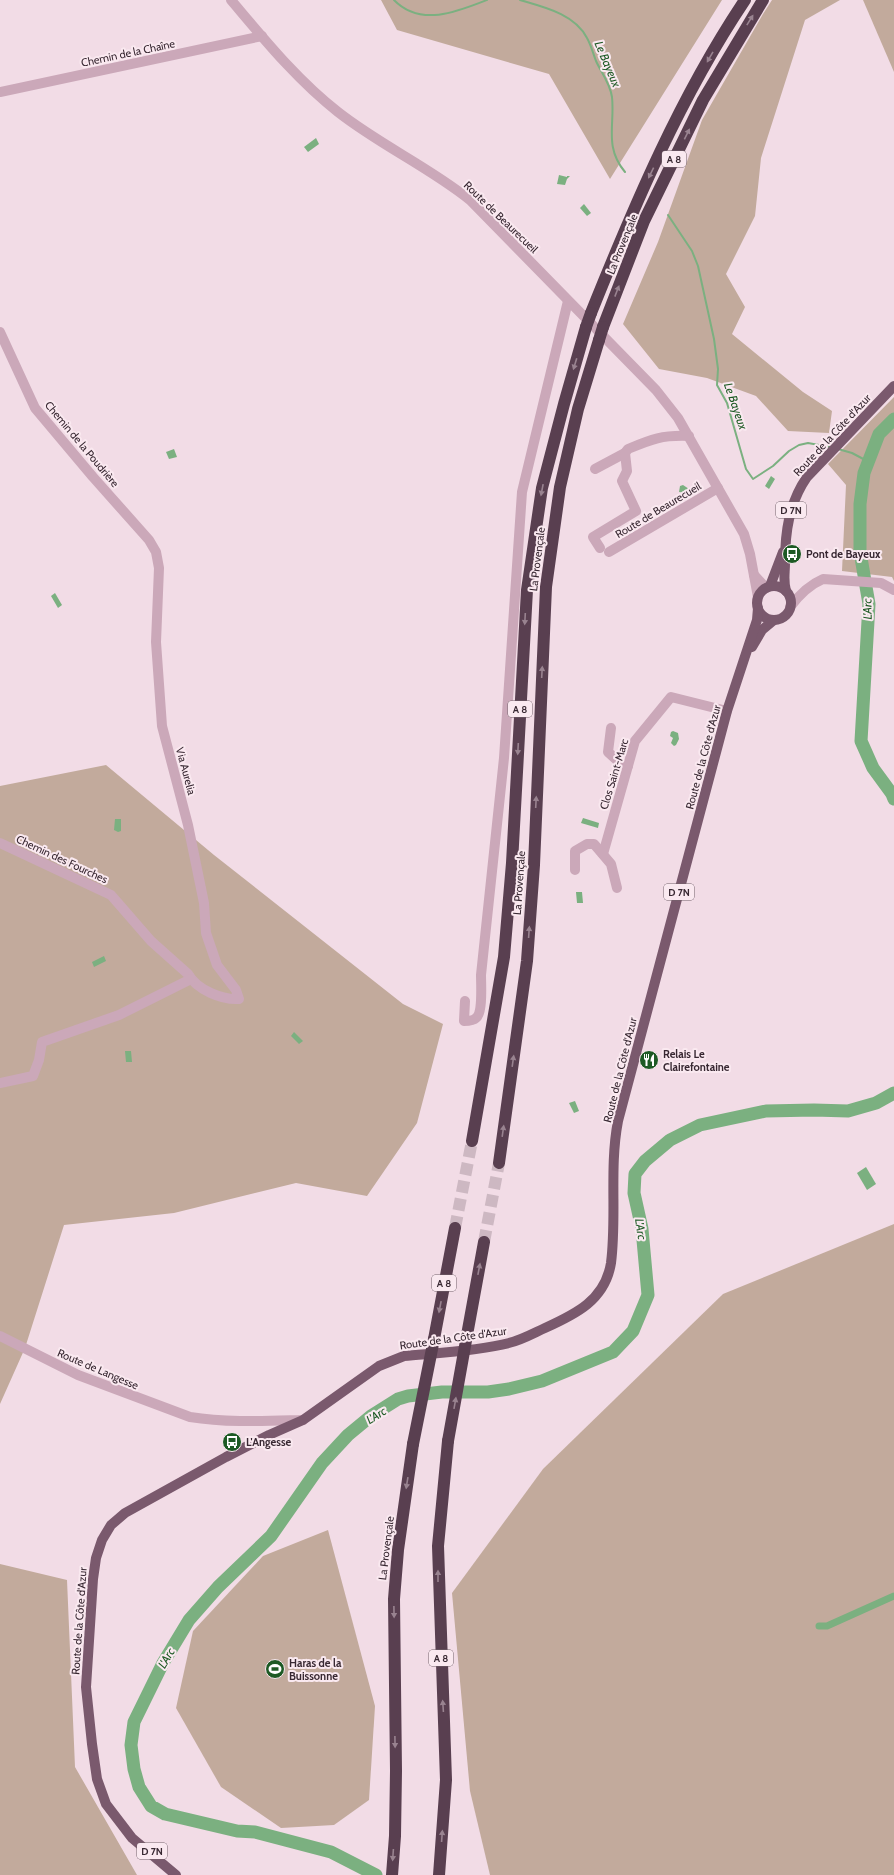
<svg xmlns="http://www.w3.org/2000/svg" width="894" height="1875" viewBox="0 0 894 1875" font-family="Cabin,sans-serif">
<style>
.green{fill:#c2aa9c}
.water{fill:#7bb080}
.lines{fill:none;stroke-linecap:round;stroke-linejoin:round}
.stream{stroke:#7bb080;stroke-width:2}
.canal{stroke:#7bb080;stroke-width:7}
.river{stroke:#7bb080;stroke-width:13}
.highway-tunnel{stroke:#cdb8c2;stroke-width:12;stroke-dasharray:12 6;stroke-linecap:butt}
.minor{stroke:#cba8b9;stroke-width:10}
.major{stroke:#7a596d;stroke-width:10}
.highway{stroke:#593f50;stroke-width:12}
.highway-bridge{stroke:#593f50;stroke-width:12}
.oneway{fill:#998390}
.labels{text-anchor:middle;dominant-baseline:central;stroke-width:4;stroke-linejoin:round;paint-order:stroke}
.shield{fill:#fae9f0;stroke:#72626b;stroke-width:1}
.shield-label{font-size:10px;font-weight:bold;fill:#382832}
.street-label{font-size:11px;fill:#382832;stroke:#fae9f0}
.poi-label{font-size:11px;font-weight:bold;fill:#382832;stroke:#fae9f0;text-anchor:start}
.water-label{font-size:12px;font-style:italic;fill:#1d5a24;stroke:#fae9f0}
</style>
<rect width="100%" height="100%" fill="#f2dce6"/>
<g class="green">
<polygon points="381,0 722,0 610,179 549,74 397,30"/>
<polygon points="772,0 840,0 805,20 761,158 755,216 726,274 745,307 732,334 803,392 832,411 829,433 788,431 756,396 707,378 659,369 623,324 658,242 702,120 763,14"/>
<polygon points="863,0 894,0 894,72"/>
<polygon points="894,397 894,581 892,577 842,571 846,485 828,464"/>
<polygon points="106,765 214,855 403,1004 443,1024 417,1123 367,1196 296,1183 174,1213 64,1225 25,1348 0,1404 0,786"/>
<polygon points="894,1224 894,1875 490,1875 470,1791 452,1593 543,1469 723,1294"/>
<polygon points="328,1530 375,1706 369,1800 334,1825 281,1828 221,1787 176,1708 193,1631 263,1556"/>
<polygon points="0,1564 67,1580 75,1767 137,1875 0,1875"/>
</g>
<g class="water">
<polygon points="316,138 319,144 308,152 304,147"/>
<polygon points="559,175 567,177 567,176 570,176 567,179 565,185 557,184"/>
<polygon points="584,204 591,213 587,216 580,208"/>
<polygon points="174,449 177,457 169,459 166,452"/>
<polygon points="771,476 775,479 769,489 765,486"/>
<polygon points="683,485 689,489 688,493 679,492 680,486"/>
<polygon points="55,593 62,605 58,608 51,596"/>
<polygon points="673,731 678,733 679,739 676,745 674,746 671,743 673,738 670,736 671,732"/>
<polygon points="583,818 599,823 598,828 581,823"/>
<polygon points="115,819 121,819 121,831 118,832 114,830"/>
<polygon points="576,892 582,892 583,903 577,903"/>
<polygon points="104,956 106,961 94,967 92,962"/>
<polygon points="294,1032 303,1041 299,1044 291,1036"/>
<polygon points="125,1051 131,1051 132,1062 126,1062"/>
<polygon points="575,1101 579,1111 574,1113 569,1103"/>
<polygon points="866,1167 876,1184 867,1190 857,1173"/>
</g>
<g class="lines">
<g class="stream">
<path d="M394,0C420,27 457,12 487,0"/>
<path d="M520,0C544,7 575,14 587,38C591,45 593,53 596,61C601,72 610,83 612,97C615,125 604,147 625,172"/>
<polyline points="668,215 692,251 698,266 714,339 718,369 717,385 727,403 746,469 753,479 773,466 789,451 799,445 808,443 830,447"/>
<polyline points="838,449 852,453 869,462"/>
</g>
<polyline class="canal" points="819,1626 827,1626 894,1596"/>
<g class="river">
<polyline points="894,419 879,434 864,473 860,504 860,552 869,604 861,741 873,768 892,794 894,799"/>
<polyline points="376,1875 331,1852 255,1832 237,1831 165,1814 151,1806 139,1787 134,1769 131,1745 134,1722 163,1663 189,1620 218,1587 271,1536 322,1463 348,1435 371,1416 398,1399 408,1396 442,1392 488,1392 509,1389 542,1381 613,1352 633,1331 648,1295 642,1229 634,1193 635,1174 645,1161 670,1140 700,1125 766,1111 814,1110 848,1111 876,1103 894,1093"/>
</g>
<g class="highway-tunnel">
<polyline points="455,1228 472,1141"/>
<polyline points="484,1242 499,1163"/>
</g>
<g class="minor">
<path d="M231,0C264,39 297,80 338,112C380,145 429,167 470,200L656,390L678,418L744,534L750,554L758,597"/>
<polyline points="0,92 262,36"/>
<path d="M0,332L35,408L93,477L149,540L156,552L159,568L156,642L162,726L188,825L204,903L206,933L217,965L236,990L239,999C222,1000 197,990 188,974L151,941L111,895L0,843"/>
<polyline points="595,469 625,453"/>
<path d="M600,548L593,537L636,511L622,481L627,471L625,453L628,449C652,439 662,435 689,436"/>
<polyline points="609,552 718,488"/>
<polyline points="754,575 766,588"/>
<path d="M790,607C799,595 809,585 823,579L881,583L894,590"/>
<polyline points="611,728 608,752 620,763 628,766"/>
<polyline points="603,854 635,741 671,697 727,711"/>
<polyline points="575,870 575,851 587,844 594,844 611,864 617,888"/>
<path d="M465,1001L464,1021C468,1021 473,1021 476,1018C483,1013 481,984 481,975L504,758L522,492L568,301"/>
<polyline points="0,1083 33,1076 39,1060 42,1042 119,1015 191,979"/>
<path d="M0,1336L78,1375L190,1417C227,1423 265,1421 303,1420"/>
</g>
<g class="major">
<polyline points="770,586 783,552"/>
<circle cx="774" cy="603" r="17"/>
<path d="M786,591C783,581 785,573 785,563C785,532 789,503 807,477L894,386"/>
<polyline points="752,647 762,630 774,620"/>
<path d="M176,1875L132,1838L106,1804L97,1779L92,1744L86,1687L93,1579L96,1558L102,1540L111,1525L125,1513L226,1457L269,1435L303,1420L379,1366L404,1356C436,1353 478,1351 509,1343C522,1340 534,1333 545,1328C576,1314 605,1300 611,1263C617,1216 609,1168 618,1121L727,711L757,620L758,608"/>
</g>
<g class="highway">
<path d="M591,313C634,206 680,97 745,0"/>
<polyline points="603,327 644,221 703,100 763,0"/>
<polyline points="472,1141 504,957 512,863 527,590 542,488 564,404 586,327"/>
<polyline points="499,1163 527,961 534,865 546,587 560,487 578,409 599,340"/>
<polyline points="467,1335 484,1242"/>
<polyline points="434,1339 455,1228"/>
<polyline points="392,1875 395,1836 396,1771 394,1599 398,1550 413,1444"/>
<polyline points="439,1875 446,1780 438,1546 448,1441"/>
</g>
<g class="highway-bridge">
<polyline points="586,327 591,313"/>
<polyline points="599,340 603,327"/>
<polyline points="448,1441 467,1335"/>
<polyline points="413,1444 434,1339"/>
</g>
</g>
<defs><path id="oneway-solid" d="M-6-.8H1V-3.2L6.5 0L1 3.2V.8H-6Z"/></defs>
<g class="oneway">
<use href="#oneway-solid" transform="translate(750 20) rotate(-58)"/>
<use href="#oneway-solid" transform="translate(710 57) rotate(120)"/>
<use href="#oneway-solid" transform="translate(687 134) rotate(-64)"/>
<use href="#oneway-solid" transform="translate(651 173) rotate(116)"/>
<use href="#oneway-solid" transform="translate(617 291) rotate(-69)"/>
<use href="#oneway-solid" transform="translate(575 364) rotate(107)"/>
<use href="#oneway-solid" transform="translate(542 490) rotate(101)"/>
<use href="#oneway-solid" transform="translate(525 619) rotate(93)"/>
<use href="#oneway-solid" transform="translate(542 672) rotate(-87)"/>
<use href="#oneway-solid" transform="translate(518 749) rotate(93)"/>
<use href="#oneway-solid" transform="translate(536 802) rotate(-87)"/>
<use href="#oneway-solid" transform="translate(529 932) rotate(-86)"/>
<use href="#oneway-solid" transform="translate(513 1061) rotate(-82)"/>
<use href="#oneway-solid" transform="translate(503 1131) rotate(-82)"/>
<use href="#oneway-solid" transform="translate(479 1269) rotate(-79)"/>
<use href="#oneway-solid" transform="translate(440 1307) rotate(101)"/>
<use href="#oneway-solid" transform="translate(455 1403) rotate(-80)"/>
<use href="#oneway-solid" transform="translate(407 1483) rotate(99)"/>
<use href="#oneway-solid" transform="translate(438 1576) rotate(-90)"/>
<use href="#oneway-solid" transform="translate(394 1612) rotate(89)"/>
<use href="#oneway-solid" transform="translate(443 1706) rotate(-94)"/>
<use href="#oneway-solid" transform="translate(395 1742) rotate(89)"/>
<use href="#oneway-solid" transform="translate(442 1836) rotate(-86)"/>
<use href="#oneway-solid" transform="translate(393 1855) rotate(94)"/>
</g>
<defs>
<symbol id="bus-disc" viewBox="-11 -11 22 22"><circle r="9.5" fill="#1d5a24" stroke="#fae9f0"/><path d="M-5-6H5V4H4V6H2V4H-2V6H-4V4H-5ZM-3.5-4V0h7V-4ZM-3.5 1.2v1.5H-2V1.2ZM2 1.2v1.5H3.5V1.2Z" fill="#fff"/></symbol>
<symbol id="restaurant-disc" viewBox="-11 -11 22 22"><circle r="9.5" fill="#1d5a24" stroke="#fae9f0"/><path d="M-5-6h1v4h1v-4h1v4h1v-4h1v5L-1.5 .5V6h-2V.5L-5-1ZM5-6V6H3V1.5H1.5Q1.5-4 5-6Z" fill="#fff"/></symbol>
<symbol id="stadium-disc" viewBox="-11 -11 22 22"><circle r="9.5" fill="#1d5a24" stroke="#fae9f0"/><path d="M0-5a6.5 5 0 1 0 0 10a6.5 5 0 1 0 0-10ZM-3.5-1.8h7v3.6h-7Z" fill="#fff"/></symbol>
</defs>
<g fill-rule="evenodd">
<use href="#bus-disc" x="781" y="543" width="22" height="22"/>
<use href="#restaurant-disc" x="638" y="1049" width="22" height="22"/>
<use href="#bus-disc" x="221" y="1431" width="22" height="22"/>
<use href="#stadium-disc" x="264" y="1658" width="22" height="22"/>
</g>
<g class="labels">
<g class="shield">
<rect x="662" y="151" width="24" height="16" rx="3"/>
<rect x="776" y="502" width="30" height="16" rx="3"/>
<rect x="508" y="701" width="24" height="16" rx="3"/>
<rect x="664" y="884" width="30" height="16" rx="3"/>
<rect x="432" y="1275" width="24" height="16" rx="3"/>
<rect x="429" y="1650" width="24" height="16" rx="3"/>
<rect x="137" y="1843" width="30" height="16" rx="3"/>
</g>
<g class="shield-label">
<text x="674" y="159">A 8</text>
<text x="791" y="510">D 7N</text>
<text x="520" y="709">A 8</text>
<text x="679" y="892">D 7N</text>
<text x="444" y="1283">A 8</text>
<text x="441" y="1658">A 8</text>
<text x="152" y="1851">D 7N</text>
</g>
<g class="street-label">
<text transform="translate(128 53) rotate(-12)">Chemin de la Chaîne</text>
<text transform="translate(501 217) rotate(44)">Route de Beaurecueil</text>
<text transform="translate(622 244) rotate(-68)">La Provençale</text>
<text transform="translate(832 435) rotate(-47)">Route de la Côte d'Azur</text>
<text transform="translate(82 444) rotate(50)">Chemin de la Poudrière</text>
<text transform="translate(658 510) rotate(-31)">Route de Beaurecueil</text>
<text transform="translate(537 559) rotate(-83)">La Provençale</text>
<text transform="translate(703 757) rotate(-75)">Route de la Côte d'Azur</text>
<text transform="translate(186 771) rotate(75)">Via Aurelia</text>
<text transform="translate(614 774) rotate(-73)">Clos Saint-Marc</text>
<text transform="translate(62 859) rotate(25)">Chemin des Fourches</text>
<text transform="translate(519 883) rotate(-86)">La Provençale</text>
<text transform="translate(620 1070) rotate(-76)">Route de la Côte d'Azur</text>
<text transform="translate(453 1338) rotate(-8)">Route de la Côte d'Azur</text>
<text transform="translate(98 1369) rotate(23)">Route de Langesse</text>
<text transform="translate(386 1548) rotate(-83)">La Provençale</text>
<text transform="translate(79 1621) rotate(-86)">Route de la Côte d'Azur</text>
</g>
<g class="poi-label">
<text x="806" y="554">Pont de Bayeux</text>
<text x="663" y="1054">Relais Le<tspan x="663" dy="13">Clairefontaine</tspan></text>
<text x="246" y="1442">L'Angesse</text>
<text x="289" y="1663">Haras de la<tspan x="289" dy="13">Buissonne</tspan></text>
</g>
<g class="water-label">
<text transform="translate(608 64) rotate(67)">Le Bayeux</text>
<text transform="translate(736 406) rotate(71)">Le Bayeux</text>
<text transform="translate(867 609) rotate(-91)">L'Arc</text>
<text transform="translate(641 1229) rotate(81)">L'Arc</text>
<text transform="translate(376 1415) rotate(-32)">L'Arc</text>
<text transform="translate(166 1658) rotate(-60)">L'Arc</text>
</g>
</g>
</svg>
